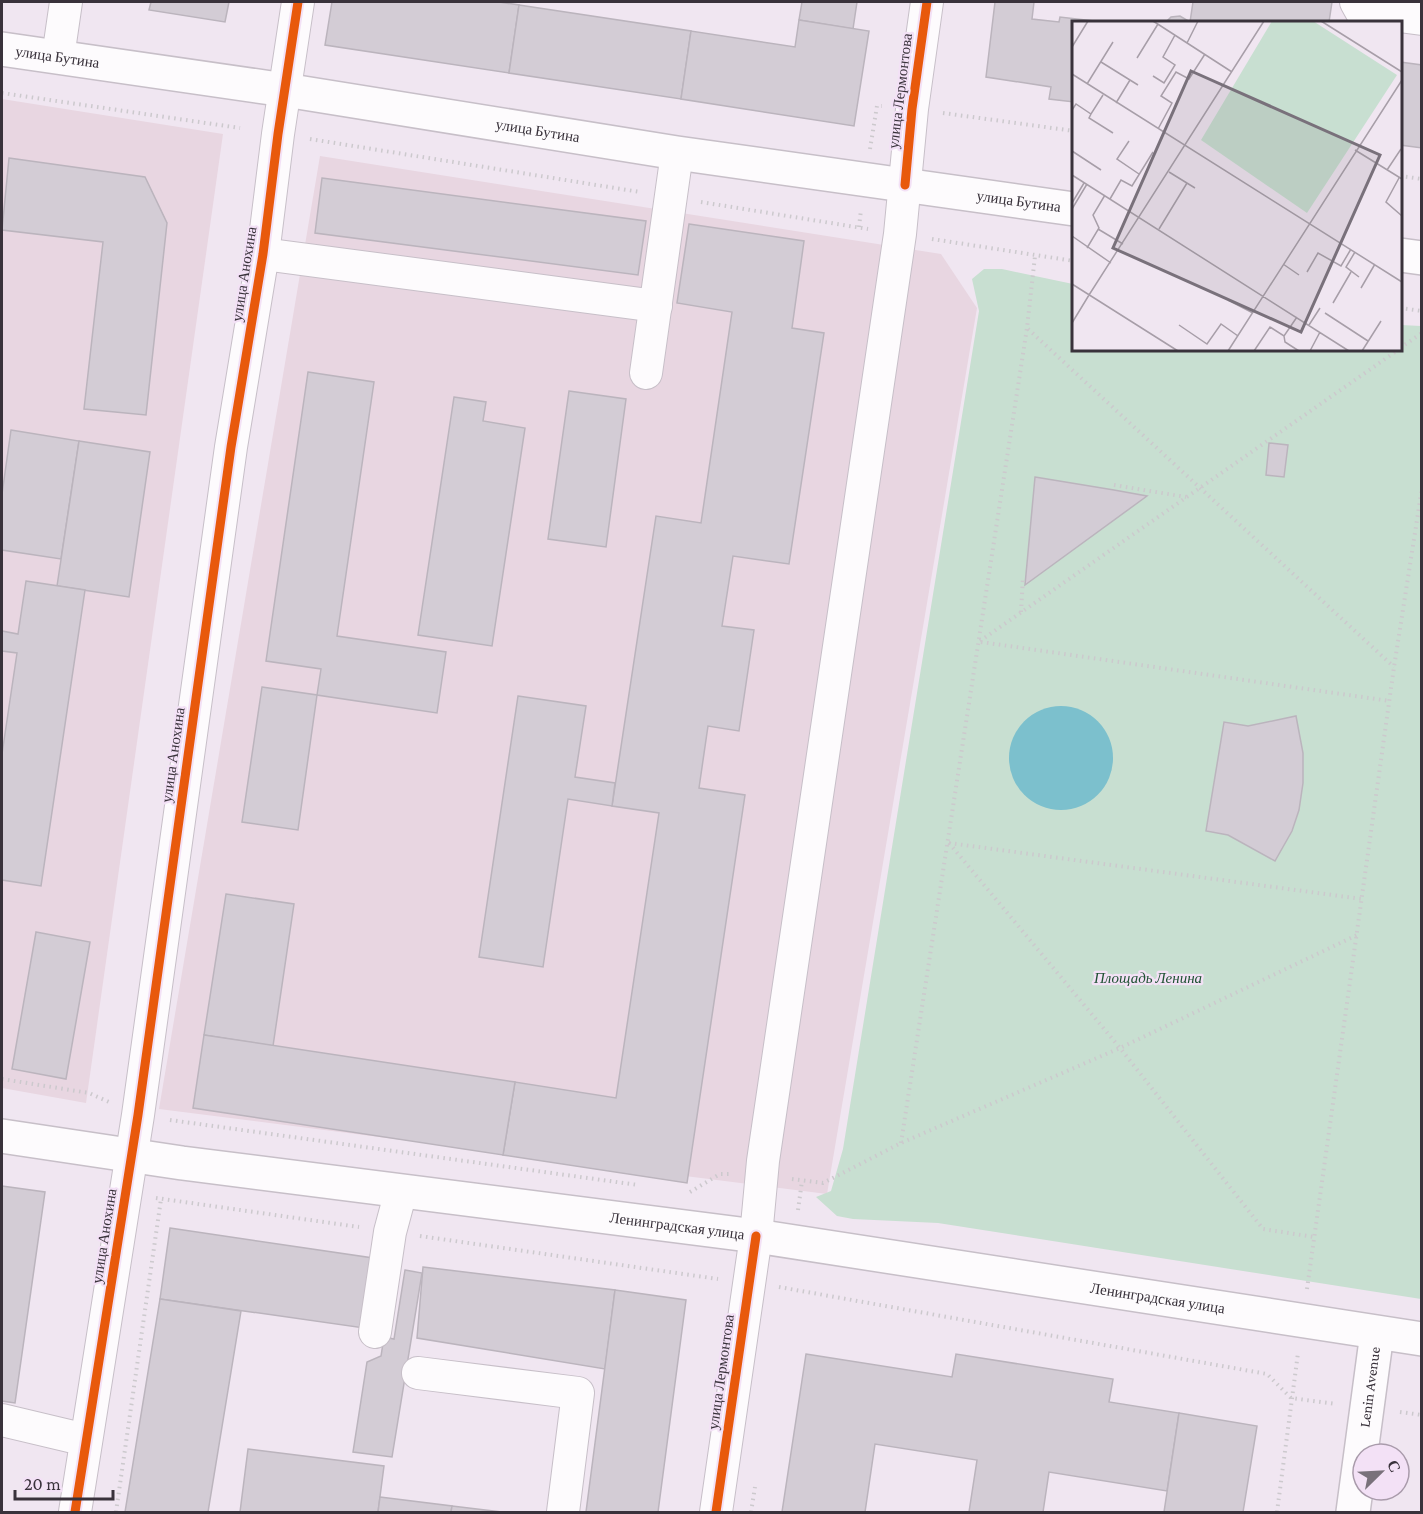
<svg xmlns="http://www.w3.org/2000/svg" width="1423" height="1514" viewBox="0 0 1423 1514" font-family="'Crimson Pro',serif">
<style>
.commercial{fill:#e8d6e1}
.green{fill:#c8dfd1}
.water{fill:#7cc0cd}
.building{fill:#d3ccd5;stroke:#bbb4bd;stroke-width:1.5}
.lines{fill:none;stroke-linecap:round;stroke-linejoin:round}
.minor-casing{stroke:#c7bfc8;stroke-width:34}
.major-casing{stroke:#c7bfc8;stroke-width:36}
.path{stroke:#ccc9cd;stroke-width:4;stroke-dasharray:1.5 4.5;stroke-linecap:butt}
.minor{stroke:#fdfbfd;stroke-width:32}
.major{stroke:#fdfbfd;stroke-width:33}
.cycleway-casing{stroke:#f3e1f6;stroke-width:13}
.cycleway{stroke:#e8590c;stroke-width:9}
.labels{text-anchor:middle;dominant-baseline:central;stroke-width:4.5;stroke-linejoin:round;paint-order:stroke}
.street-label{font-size:15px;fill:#39323b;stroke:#f3e1f6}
.park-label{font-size:15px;font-style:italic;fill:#1f5133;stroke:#f3e1f6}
.inset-road{fill:none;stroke:#a79ea8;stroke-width:1.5}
.view{fill:#79717b;fill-opacity:0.15;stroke:#79717b;stroke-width:3}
.inset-edge{fill:none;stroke:#39323b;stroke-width:3}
</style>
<rect width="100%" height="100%" fill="#f0e6f1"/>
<g class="commercial">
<polygon points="2,99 223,134 86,1103 2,1088"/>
<polygon points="320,156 941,254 977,308 827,1194 159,1109"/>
</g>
<polygon class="green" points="984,269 1002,269 1073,284 1074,350 1400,350 1401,325 1421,326 1421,1299 938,1223 853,1219 837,1216 816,1197 831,1191 843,1149 979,311 972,279"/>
<circle class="water" cx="1061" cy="758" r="52"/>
<g class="building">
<polygon points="151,2 229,2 225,22 149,10"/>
<polygon points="332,2 499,2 519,5 509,73 325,45"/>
<polygon points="802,2 857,2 853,29 799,20"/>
<polygon points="995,2 1034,2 1032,19 1059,22 1060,17 1103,22 1074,22 1074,102 1049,99 1051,87 986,77"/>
<polygon points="1193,2 1332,2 1329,22 1166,22 1171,17 1180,16 1190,22"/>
<polygon points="519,5 691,31 681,99 509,73"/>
<polygon points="799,20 869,31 854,126 681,99 691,31 795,47"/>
<polygon points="1400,62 1422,65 1422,148 1400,145"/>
<polygon points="9,158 145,177 167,223 146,415 84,409 103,242 2,230"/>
<polygon points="322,178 646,221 638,275 315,233"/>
<polygon points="689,224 804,241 792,328 824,333 789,564 733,556 722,626 754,630 739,731 708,726 699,788 745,795 687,1183 503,1155 515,1082 616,1098 659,813 612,806 656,516 701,523 732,312 677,303"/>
<polygon points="308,372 374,382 337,636 446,652 437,713 317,695 321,669 266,661"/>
<polygon points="569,391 626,399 606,547 548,539"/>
<polygon points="454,397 486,402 483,421 525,428 492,646 418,635"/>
<polygon points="11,430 79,441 61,559 2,550 2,494"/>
<polygon points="79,441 150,452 129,597 57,586"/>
<polygon points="1269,443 1288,445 1284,477 1266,475"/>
<polygon points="1035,477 1114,490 1147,496 1025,585"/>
<polygon points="26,581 85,590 41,886 2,880 2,754 17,653 2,651 2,631 18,634"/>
<polygon points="262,687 317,695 298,830 242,822"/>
<polygon points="518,696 586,706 575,777 615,783 612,806 568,799 543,967 479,957"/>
<polygon points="1296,716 1303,753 1303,783 1299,810 1292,831 1275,861 1228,835 1206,831 1224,722 1248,726"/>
<polygon points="226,894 294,904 273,1046 204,1035"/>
<polygon points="36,932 90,942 66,1079 12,1069"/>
<polygon points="204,1035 515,1082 503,1155 193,1108"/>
<polygon points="2,1186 45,1192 15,1403 2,1401"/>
<polygon points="170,1228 373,1258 364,1328 160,1299"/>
<polygon points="423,1267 615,1290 605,1369 417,1338"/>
<polygon points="405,1270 422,1273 392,1457 353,1452 367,1362 381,1356 384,1337 394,1339"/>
<polygon points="615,1290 686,1300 658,1512 586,1512"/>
<polygon points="160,1299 241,1311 208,1512 125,1512"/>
<polygon points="806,1354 952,1377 956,1354 1113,1379 1109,1402 1179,1413 1167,1491 1049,1472 1043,1512 969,1512 977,1460 875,1444 865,1512 782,1512"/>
<polygon points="1179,1413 1257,1426 1243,1512 1164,1512"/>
<polygon points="248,1449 384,1466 378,1512 240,1512"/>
<polygon points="380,1497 452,1506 451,1512 378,1512"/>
<polygon points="452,1506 502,1512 451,1512"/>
</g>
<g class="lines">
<defs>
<g id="minor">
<polyline points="1356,2 1361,11 1422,19"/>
<polyline points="58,57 66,2"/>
<polyline points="263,254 656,306"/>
<polyline points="646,373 677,153"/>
<polyline points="375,1332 390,1232 401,1191"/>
<polyline points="418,1373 578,1393 563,1512"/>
<polyline points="2,1420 86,1440"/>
<polyline points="75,1512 138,1115 231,447 263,254 278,134 298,2"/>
<polyline points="716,1512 756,1236 763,1161 900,234 912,109 927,2"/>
</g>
<g id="major">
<path id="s1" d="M2,49L285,90L677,153L1074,209"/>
<polyline points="1400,255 1422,258"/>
<path id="s2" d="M2,1136L182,1163L756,1236L1422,1339"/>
<path id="s3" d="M1353,1512L1377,1333"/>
</g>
</defs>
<use href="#minor" class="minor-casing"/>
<use href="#major" class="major-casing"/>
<g class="path">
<polyline points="2,93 240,128"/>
<polyline points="943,113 1074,131"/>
<polyline points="310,139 640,192"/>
<polyline points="870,149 877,106 882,106"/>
<polyline points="1400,176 1422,179"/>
<polyline points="701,202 868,229"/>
<polyline points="859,227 861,210"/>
<polyline points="932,239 1074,261"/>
<polyline points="1400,308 1422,311"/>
<polyline points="1028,329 1394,667"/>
<polyline points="1400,348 1422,333"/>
<polyline points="1114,485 1186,497"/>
<polyline points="1021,612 1023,577"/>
<polyline points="980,641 1398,350"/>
<polyline points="981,642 1390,701"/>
<polyline points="949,843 1120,1048 1263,1229 1314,1237"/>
<polyline points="949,843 1362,899"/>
<polyline points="2,1079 89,1093 109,1102"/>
<polyline points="170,1120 638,1185"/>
<polyline points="901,1143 1027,328 1035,256"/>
<polyline points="792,1179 823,1183 901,1143 1120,1048 1357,935"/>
<polyline points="690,1192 720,1174 731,1174"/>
<polyline points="156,1198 359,1227"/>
<polyline points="798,1210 802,1181"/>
<polyline points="420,1236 718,1279"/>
<polyline points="779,1287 1267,1374 1291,1398 1336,1404"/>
<polyline points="1307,1289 1394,667 1422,488"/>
<polyline points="1400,1412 1422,1415"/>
<polyline points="116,1512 161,1199"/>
<polyline points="751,1512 755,1487"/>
<polyline points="1277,1512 1298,1353"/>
</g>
<use href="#minor" class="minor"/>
<use href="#major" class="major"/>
<defs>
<g id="cycleway">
<polyline points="905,185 912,109 927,2"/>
<polyline points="75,1512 138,1115 231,447 263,254 278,134 298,2"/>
<polyline points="716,1512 756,1236"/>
</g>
</defs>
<use href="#cycleway" class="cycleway-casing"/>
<use href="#cycleway" class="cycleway"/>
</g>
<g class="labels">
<g class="street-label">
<text stroke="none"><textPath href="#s1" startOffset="56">улица Бутина</textPath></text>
<text transform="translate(900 91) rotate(-83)">улица Лермонтова</text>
<text stroke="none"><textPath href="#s1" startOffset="542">улица Бутина</textPath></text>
<text stroke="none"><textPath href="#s1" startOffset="1028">улица Бутина</textPath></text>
<text transform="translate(244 274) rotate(-81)">улица Анохина</text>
<text transform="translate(173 755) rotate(-82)">улица Анохина</text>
<text stroke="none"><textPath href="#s2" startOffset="681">Ленинградская улица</textPath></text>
<text transform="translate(104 1236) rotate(-81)">улица Анохина</text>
<text stroke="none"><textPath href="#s2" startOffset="1167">Ленинградская улица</textPath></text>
<text transform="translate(721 1372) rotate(-82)">улица Лермонтова</text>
<text stroke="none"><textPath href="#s3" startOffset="126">Lenin Avenue</textPath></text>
</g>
<g class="park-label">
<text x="1148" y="978">Площадь Ленина</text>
</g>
</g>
<g transform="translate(1072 21)">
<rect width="330" height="330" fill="#f0e6f1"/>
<path d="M200,0H241L325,54L235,192L129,119Z" fill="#c8dfd1"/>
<path class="inset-road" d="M81,0L160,51M249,0L330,51M115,22L126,0M0,26L16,0M65,37L86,3M29,41L66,64M0,53L330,261M81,55L92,62L103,44L91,36L103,14M15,63L41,21M44,82L58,59M0,89L4,83L19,93L31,74M19,93L17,97L41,112M86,108L100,82L89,75L104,51L117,58L133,33M57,120L45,138L67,153M283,129L330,158M0,130L29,149M315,149L329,128M97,151L123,167M0,154L277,330M327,157L314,181L330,195M38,178L49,159L60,165L81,131M0,182L12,162M0,188L15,163M26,208L51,223M87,208L115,162M0,215L39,242M15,227L27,207L21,194L33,174M283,231L274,246L287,256M211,243L227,254M235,251L246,232L269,245L279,228M0,263L106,330M289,267L303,243M17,274L192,0M156,279L181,292M261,282L279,251M253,292L296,320M0,302L17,274M107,304L135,323L149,303L166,315M237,304L248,287M212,315L213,321L227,330M156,330L330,59M182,330L198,306L212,315L225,296M238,330L248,311M290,330L309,300"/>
<path class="view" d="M119,50L308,134L229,311L41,227Z"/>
<rect width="330" height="330" class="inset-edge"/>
</g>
<rect width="1423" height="1514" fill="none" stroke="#39323b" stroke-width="6"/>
<g transform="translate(1381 1472) rotate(66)"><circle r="28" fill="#f3e1f6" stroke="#a99bab" stroke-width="1.5"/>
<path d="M0-4.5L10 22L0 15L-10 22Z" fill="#79717b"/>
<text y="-9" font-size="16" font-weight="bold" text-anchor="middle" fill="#39323b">С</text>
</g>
<path d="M15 1490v9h98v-9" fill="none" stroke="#39323b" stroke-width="3"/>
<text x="24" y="1490" font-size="18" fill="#39323b" stroke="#f3e1f6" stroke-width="4.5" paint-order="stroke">20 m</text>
</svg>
